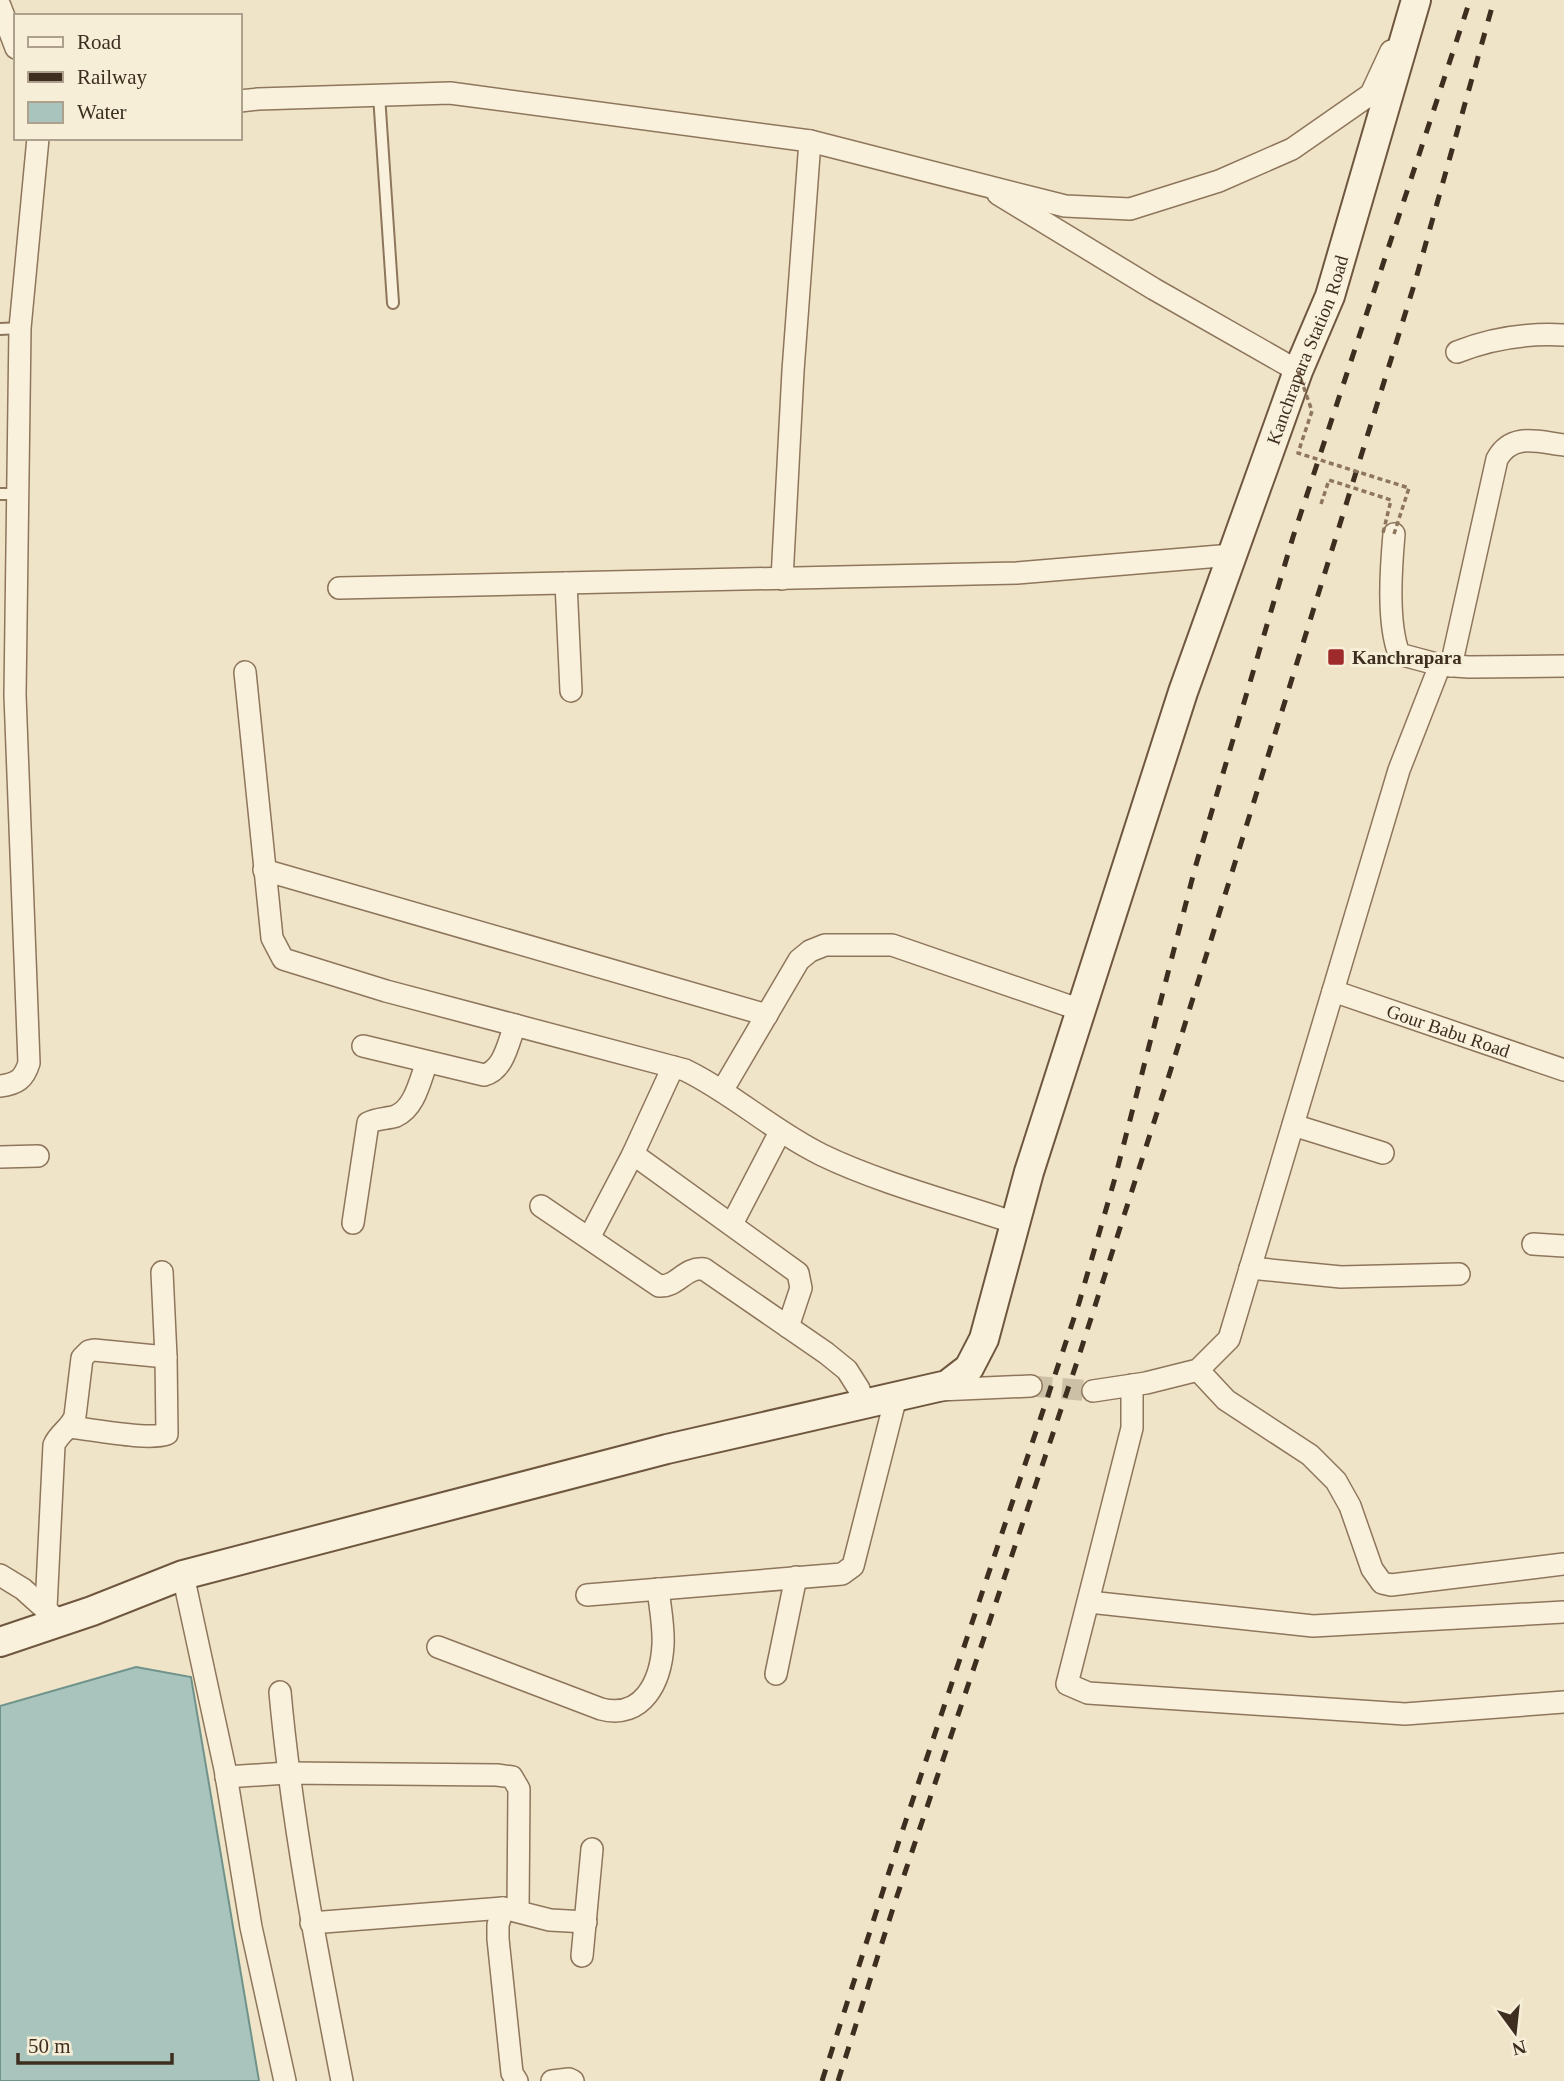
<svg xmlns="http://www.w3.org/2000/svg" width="1564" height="2081" viewBox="0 0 1564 2081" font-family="Georgia,serif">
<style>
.water{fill:#a9c4bc;stroke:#6f938a;stroke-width:2}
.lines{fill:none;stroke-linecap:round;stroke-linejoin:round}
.street-tunnel{stroke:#ccc0a6;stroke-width:21;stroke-dasharray:21 10;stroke-linecap:butt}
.lane-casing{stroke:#8d765c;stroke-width:14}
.street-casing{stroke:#8d765c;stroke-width:24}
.secondary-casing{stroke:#6f573f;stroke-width:32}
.lane{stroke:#faf1dc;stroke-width:10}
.street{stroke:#faf1dc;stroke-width:21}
.secondary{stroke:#faf1dc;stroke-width:28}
.rail{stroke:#3d2e20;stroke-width:5;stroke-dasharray:12 12;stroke-linecap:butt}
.path-bridge{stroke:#8d765c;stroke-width:3.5;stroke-dasharray:5 3.5;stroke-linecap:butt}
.poi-dot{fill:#9e2a2b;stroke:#f7eed8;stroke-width:2.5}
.labels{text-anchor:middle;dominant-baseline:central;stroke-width:6;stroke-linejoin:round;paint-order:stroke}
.street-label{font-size:19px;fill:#3d2e20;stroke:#f7eed8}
.poi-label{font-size:19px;font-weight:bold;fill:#3d2e20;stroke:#f7eed8;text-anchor:start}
</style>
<rect width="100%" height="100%" fill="#f0e4c8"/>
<polygon class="water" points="136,1667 191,1677 259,2081 0,2081 0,1706"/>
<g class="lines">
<polyline class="street-tunnel" points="1031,1386 1093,1391"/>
<defs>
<g id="lane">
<polyline points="379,95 393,303"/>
<polyline points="0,329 20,328"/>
<polyline points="0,494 18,494"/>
</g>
<g id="street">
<polyline points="0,6 16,48"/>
<polyline points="240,101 258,99 450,93 810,141 1065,206 1130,209 1219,181 1292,149 1371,94 1391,51"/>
<polyline points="998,194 1154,289 1298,371"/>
<path d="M1457,352C1492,338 1527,333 1564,335"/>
<path d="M1394,534C1391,568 1387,622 1399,654L1440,665L1469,667L1564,666"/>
<polyline points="782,579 793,371 810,141"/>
<polyline points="566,583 571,691"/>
<polyline points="339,588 1017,573 1232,555"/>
<path d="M1451,666L1497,459C1512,432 1538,442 1564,445"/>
<path d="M245,672L272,938L283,959L386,991L685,1070C734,1094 773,1131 822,1155C880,1183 953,1202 1015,1223"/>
<polyline points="264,870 767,1015"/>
<path id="s1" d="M1333,991L1564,1070"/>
<path d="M363,1046L484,1075C504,1070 508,1043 515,1025"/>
<path d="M0,1086C17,1084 24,1079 29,1063L15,695L20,328L38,138"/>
<polyline points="722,1091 799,960 810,951 825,945 892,945 1081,1010"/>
<polyline points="1293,1125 1383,1153"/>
<polyline points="633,1154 798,1273 801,1288 788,1327"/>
<polyline points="0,1157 38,1156"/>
<path d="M541,1206L659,1286C678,1287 684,1267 704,1269L826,1353L847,1370L859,1389L863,1404"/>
<path d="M353,1223L368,1123C377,1118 387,1119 396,1116C415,1108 420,1080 427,1062"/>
<polyline points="732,1224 780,1132"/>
<polyline points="589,1238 633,1154 673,1067"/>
<polyline points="1533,1244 1564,1246"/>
<polyline points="1250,1268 1341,1277 1459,1274"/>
<polyline points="1198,1370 1226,1400 1310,1455 1336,1481 1350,1506 1372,1569 1382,1583 1391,1585 1564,1564"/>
<polyline points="1132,1385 1132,1428 1067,1684 1088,1693 1405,1714 1564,1702"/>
<polyline points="939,1390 1031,1386"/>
<polyline points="1093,1391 1146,1383 1198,1370 1229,1339 1399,770 1440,665"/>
<path d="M69,1427C91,1429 148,1441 167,1434L166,1357L162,1272"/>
<polyline points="0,1575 23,1589 53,1616"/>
<polyline points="183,1575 225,1769 251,1927 285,2081"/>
<polyline points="587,1595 842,1574 853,1566 896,1397"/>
<polyline points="1089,1602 1313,1626 1564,1612"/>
<path d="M46,1608L54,1445C59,1433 71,1428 75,1416L82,1358L89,1351L94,1350L166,1357"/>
<path d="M438,1647L601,1709C643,1720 661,1681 663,1645C664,1626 660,1607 658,1589"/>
<polyline points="776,1674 796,1577"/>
<path d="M280,1692C292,1823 317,1952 342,2081"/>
<polyline points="226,1777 287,1773 497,1775 512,1777 519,1789 518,1911"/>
<polyline points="503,1908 498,1925 498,1939 512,2073 517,2081"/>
<polyline points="311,1923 503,1908 550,1920 586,1922"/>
<polyline points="582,1956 592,1849"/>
<polyline points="552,2081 569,2079 573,2081"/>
</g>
<g id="secondary">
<path id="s2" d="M0,1642L92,1611L183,1575L667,1449L947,1385L969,1368L984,1339L1029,1172L1183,692L1298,371L1330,296L1416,0"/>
</g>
</defs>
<use href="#lane" class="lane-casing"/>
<use href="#street" class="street-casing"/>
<use href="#secondary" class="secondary-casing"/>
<use href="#lane" class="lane"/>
<use href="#street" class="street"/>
<use href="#secondary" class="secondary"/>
<g class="rail">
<polyline points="822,2081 898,1844 1079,1303 1115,1178 1195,868 1293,537 1470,0"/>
<polyline points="838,2081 895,1902 1077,1362 1171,1069 1415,282 1494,0"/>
</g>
<g class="path-bridge">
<polyline points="1298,371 1312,411 1298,453 1409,488 1394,534"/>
<polyline points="1321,504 1329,480 1391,500 1383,533"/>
</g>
</g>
<rect class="poi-dot" x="1327" y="648" width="18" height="18" rx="3.5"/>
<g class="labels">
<g class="street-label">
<text stroke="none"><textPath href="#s2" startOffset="2084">Kanchrapara Station Road</textPath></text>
<text stroke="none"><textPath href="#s1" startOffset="122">Gour Babu Road</textPath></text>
</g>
<g class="poi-label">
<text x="1352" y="657">Kanchrapara</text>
</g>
</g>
<rect x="14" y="14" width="228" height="126" fill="#f7eed8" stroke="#ada18e" stroke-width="2"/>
<rect x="28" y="37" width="35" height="10" fill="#faf1dc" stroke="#ada18e" stroke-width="2"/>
<text x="77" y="49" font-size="21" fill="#3d2e20">Road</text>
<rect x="28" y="72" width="35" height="10" fill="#3d2e20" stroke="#ada18e" stroke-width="2"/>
<text x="77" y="84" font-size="21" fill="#3d2e20">Railway</text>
<rect x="28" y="102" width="35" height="21" fill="#a9c4bc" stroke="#ada18e" stroke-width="2"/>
<text x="77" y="119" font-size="21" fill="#3d2e20">Water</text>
<g transform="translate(1515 2032) rotate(165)" stroke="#f7eed8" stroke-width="5" paint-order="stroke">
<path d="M0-5L12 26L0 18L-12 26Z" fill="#3d2e20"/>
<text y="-10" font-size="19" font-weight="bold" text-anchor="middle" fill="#3d2e20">N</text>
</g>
<path d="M18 2053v10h154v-10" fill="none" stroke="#3d2e20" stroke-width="3.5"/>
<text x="28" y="2053" font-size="21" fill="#3d2e20" stroke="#f7eed8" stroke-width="5" paint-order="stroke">50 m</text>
</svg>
